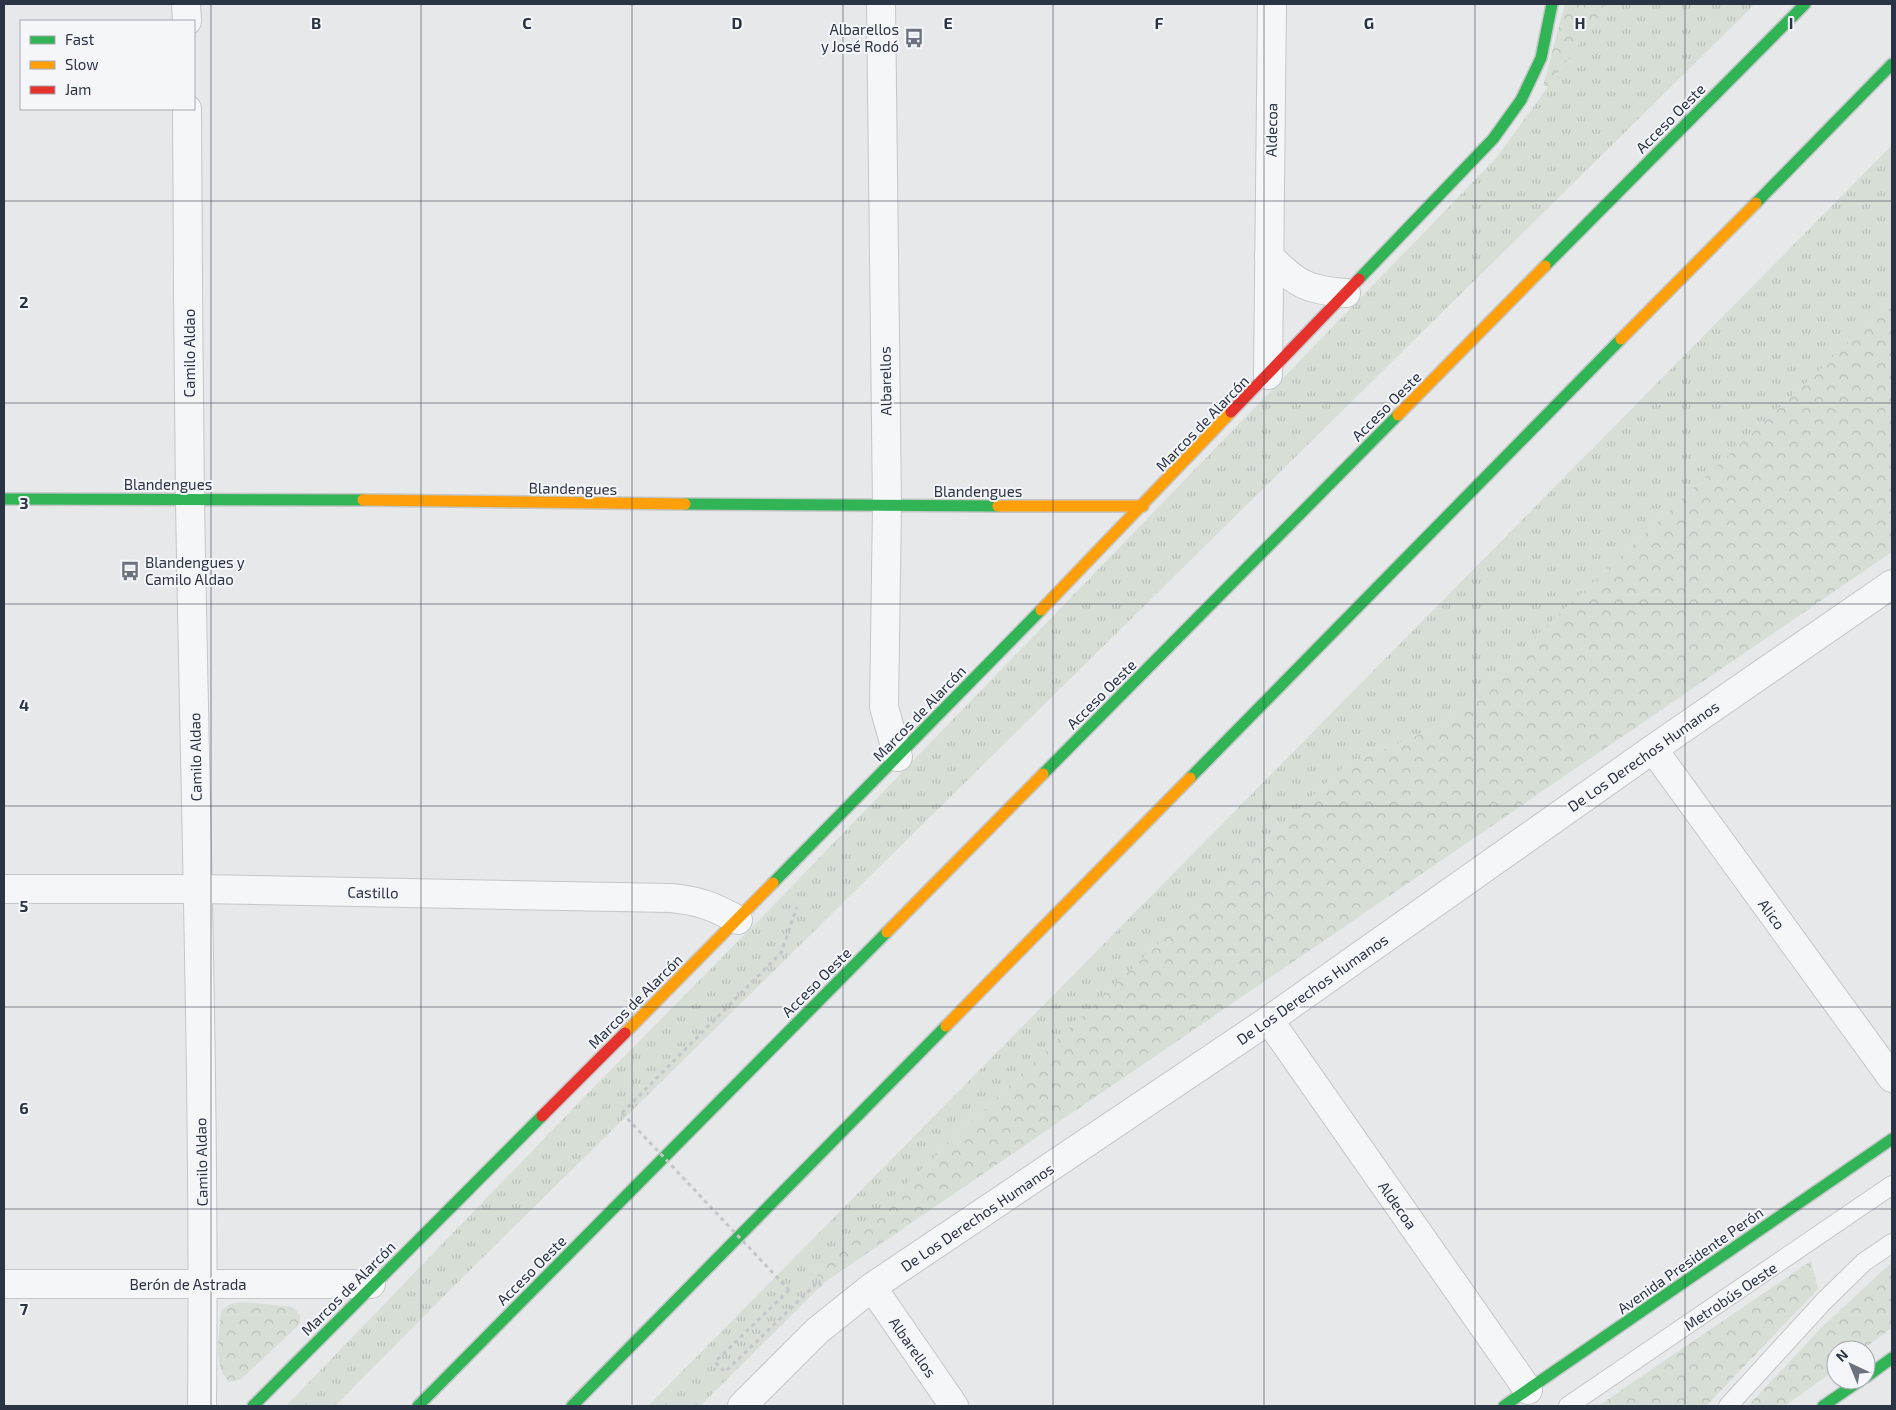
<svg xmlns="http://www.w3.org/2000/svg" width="1896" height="1410" viewBox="0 0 1896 1410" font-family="'Exo 2',sans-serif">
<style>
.grass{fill:url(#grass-tufts)}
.park{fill:url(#park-crowns)}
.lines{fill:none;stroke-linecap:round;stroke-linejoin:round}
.lane-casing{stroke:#c4c6c8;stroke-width:20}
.street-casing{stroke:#c4c6c8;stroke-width:30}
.fast-casing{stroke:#c4c6c8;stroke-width:14}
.slow-casing{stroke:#c4c6c8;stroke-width:14}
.jam-casing{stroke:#c4c6c8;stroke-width:14}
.path{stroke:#c5c6ca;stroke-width:3;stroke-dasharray:4 4;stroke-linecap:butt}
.lane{stroke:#f5f6f7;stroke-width:18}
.street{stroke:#f5f6f7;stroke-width:28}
.fast{stroke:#30b455;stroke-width:11}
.slow{stroke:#ff9f0a;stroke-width:11}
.jam{stroke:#e5322d;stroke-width:11}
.path-bridge{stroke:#c5c6ca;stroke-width:3;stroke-dasharray:4 4;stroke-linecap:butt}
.grid{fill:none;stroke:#2b3445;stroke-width:1;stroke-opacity:0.55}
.labels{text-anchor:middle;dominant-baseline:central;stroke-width:4;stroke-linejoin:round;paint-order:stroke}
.poi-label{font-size:15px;fill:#2b3445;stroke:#f4f6f9;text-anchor:end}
.street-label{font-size:15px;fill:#2b3445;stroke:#f4f6f9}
.grid-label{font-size:16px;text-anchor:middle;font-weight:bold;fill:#2b3445;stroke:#f4f6f9;stroke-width:4;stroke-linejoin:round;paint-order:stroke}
</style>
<defs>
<pattern id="grass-tufts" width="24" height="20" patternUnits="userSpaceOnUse" patternTransform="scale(1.25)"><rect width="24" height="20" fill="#d6ded6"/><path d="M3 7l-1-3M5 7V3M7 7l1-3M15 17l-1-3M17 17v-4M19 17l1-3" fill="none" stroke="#b8bfb9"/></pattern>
<pattern id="park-crowns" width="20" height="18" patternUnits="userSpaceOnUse" patternTransform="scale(1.25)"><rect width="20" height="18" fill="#d6ded6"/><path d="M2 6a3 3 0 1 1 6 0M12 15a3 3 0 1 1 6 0" fill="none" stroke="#b8bfb9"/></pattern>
</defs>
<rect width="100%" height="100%" fill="#e6e8ea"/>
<g class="grass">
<polygon points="1608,4 1755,4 451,1289 335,1406 286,1406 589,1092 763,916 1497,157"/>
<polygon points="1892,145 1892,302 1441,725 1343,767 814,1272 825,1282 700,1406 648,1406"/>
</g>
<g class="park">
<polygon points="1565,4 1608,4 1548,86 1543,86"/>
<polygon points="1892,302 1892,552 825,1282 814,1272 1343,767 1441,725"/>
<polygon points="1811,1261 1818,1289 1706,1406 1598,1406"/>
<polygon points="1892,1262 1892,1328 1862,1350 1836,1350 1836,1369 1785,1406 1748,1406 1821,1328"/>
<path d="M244,1302L292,1307L300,1314V1324L241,1379L229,1382C212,1365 220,1333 221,1311L230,1304Z"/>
</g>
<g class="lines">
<defs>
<g id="lane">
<polyline points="1568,1406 1892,1185"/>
<polyline points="1728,1406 1824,1301 1864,1262 1892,1243"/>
</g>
<g id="street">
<polyline points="186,4 187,21"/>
<polyline points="881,4 887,507 884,707 898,757"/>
<path d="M187,109C188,239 188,370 190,500C195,802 205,1104 202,1406"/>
<path d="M1269,256C1296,284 1307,290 1346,293"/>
<polyline points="1268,375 1272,4"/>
<polyline points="1653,749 1892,1078"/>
<path d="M4,889H198L671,898C700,901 713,906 738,920"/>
<polyline points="1269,1020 1528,1390"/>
<polyline points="4,1284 371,1284"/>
<polyline points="872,1287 954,1406"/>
<polyline points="742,1406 817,1331 872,1287 1269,1020 1653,749 1892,584"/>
</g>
<g id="fast">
<polyline points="1756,203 1892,64"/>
<polyline points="1545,266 1805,4"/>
<polyline points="1359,279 1493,139 1521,100 1541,58 1552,4"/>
<polyline points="4,499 363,500"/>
<polyline points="685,504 998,506"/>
<polyline points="1043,774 1398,415"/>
<polyline points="1190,778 1621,339"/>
<polyline points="773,883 1041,610"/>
<polyline points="1866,1377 1892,1358"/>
<polyline points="253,1406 542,1116"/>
<polyline points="418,1406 887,932"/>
<polyline points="572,1406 946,1026"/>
<polyline points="1504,1406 1892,1139"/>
<polyline points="1823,1406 1861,1380"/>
</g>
<g id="slow">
<polyline points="1621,339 1756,203"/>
<polyline points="1398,415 1545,266"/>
<polyline points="363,500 685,504"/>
<polyline points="998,506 1143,506"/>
<polyline points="1041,610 1231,412"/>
<polyline points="887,932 1043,774"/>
<polyline points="946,1026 1190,778"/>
<polyline points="625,1033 773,883"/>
</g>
<g id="jam">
<polyline points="1231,412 1359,279"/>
<polyline points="542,1116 625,1033"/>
</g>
</defs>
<use href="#lane" class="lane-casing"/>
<use href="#street" class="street-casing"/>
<use href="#fast" class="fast-casing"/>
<use href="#slow" class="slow-casing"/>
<use href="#jam" class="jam-casing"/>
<g class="path">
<polyline points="622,1113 781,953 797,907"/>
<polyline points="789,1290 715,1362 725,1372 818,1282 822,1287"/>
</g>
<use href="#lane" class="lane"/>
<use href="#street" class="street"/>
<use href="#fast" class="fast"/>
<use href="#slow" class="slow"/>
<use href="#jam" class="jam"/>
<polyline class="path-bridge" points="622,1113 789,1290"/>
</g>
<path class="grid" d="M211,4V1406M421,4V1406M632,4V1406M843,4V1406M1053,4V1406M1264,4V1406M1475,4V1406M1685,4V1406M4,201H1892M4,403H1892M4,604H1892M4,806H1892M4,1007H1892M4,1209H1892"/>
<defs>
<symbol id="bus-bare" viewBox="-9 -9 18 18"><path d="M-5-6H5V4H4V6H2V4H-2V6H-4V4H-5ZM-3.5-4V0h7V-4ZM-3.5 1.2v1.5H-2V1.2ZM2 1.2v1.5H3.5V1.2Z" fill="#6c737f" stroke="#f4f6f9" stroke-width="2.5" paint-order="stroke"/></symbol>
</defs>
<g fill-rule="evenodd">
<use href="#bus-bare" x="900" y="24" width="28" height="28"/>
<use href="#bus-bare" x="116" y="557" width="28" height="28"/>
</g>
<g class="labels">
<g class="poi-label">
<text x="899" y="29">Albarellos<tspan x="899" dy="17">y José Rodó</tspan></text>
<text x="145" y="562" text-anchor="start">Blandengues y<tspan x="145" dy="17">Camilo Aldao</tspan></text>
</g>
<g class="street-label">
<text transform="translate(1670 118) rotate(-45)">Acceso Oeste</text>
<text transform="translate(1271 130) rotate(-89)">Aldecoa</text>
<text transform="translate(189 353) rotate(-90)">Camilo Aldao</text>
<text transform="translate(885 381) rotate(-91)">Albarellos</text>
<text transform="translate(1386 406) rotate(-45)">Acceso Oeste</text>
<text transform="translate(1202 423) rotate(-46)">Marcos de Alarcón</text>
<text x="168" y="484">Blandengues</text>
<text transform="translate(573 488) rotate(1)">Blandengues</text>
<text x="978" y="491">Blandengues</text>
<text transform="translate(1101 694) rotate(-45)">Acceso Oeste</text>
<text transform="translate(919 713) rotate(-46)">Marcos de Alarcón</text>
<text transform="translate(1643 756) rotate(-35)">De Los Derechos Humanos</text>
<text transform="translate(195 757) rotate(-91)">Camilo Aldao</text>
<text transform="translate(373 892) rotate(1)">Castillo</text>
<text transform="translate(1772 914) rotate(54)">Alico</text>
<text transform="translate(816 982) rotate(-45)">Acceso Oeste</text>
<text transform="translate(1312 989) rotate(-35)">De Los Derechos Humanos</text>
<text transform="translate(635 1001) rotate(-45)">Marcos de Alarcón</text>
<text transform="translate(201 1162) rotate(-91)">Camilo Aldao</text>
<text transform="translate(1398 1205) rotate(55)">Aldecoa</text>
<text transform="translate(977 1217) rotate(-34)">De Los Derechos Humanos</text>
<text transform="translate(1690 1260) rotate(-35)">Avenida Presidente Perón</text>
<text transform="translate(531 1270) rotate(-45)">Acceso Oeste</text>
<text x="188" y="1284">Berón de Astrada</text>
<text transform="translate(348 1288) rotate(-45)">Marcos de Alarcón</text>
<text transform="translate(1730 1296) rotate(-34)">Metrobús Oeste</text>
<text transform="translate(913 1347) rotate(55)">Albarellos</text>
</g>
</g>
<g class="grid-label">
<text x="316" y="29">B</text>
<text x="527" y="29">C</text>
<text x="737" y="29">D</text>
<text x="948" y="29">E</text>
<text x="1159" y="29">F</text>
<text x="1369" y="29">G</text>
<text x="1580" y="29">H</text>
<text x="1791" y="29">I</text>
<text x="24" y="308">2</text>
<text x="24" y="509">3</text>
<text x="24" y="711">4</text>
<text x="24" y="912">5</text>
<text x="24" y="1114">6</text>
<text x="24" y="1315">7</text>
</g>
<rect width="1896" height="1410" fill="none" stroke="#2b3445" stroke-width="10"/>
<rect x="20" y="20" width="175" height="90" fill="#f4f6f9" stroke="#a4a8b1"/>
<rect x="30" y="36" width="25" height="8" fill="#30b455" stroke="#a4a8b1"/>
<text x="65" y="45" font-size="15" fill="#2b3445">Fast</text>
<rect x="30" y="61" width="25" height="8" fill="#ff9f0a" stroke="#a4a8b1"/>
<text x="65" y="70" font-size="15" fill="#2b3445">Slow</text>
<rect x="30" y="86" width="25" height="8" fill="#e5322d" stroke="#a4a8b1"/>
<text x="65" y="95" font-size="15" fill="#2b3445">Jam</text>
<g transform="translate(1851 1365) rotate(316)"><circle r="24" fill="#f4f6f9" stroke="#a4a8b1"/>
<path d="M0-4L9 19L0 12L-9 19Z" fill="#6c737f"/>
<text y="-8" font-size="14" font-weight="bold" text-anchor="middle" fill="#2b3445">N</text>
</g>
</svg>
